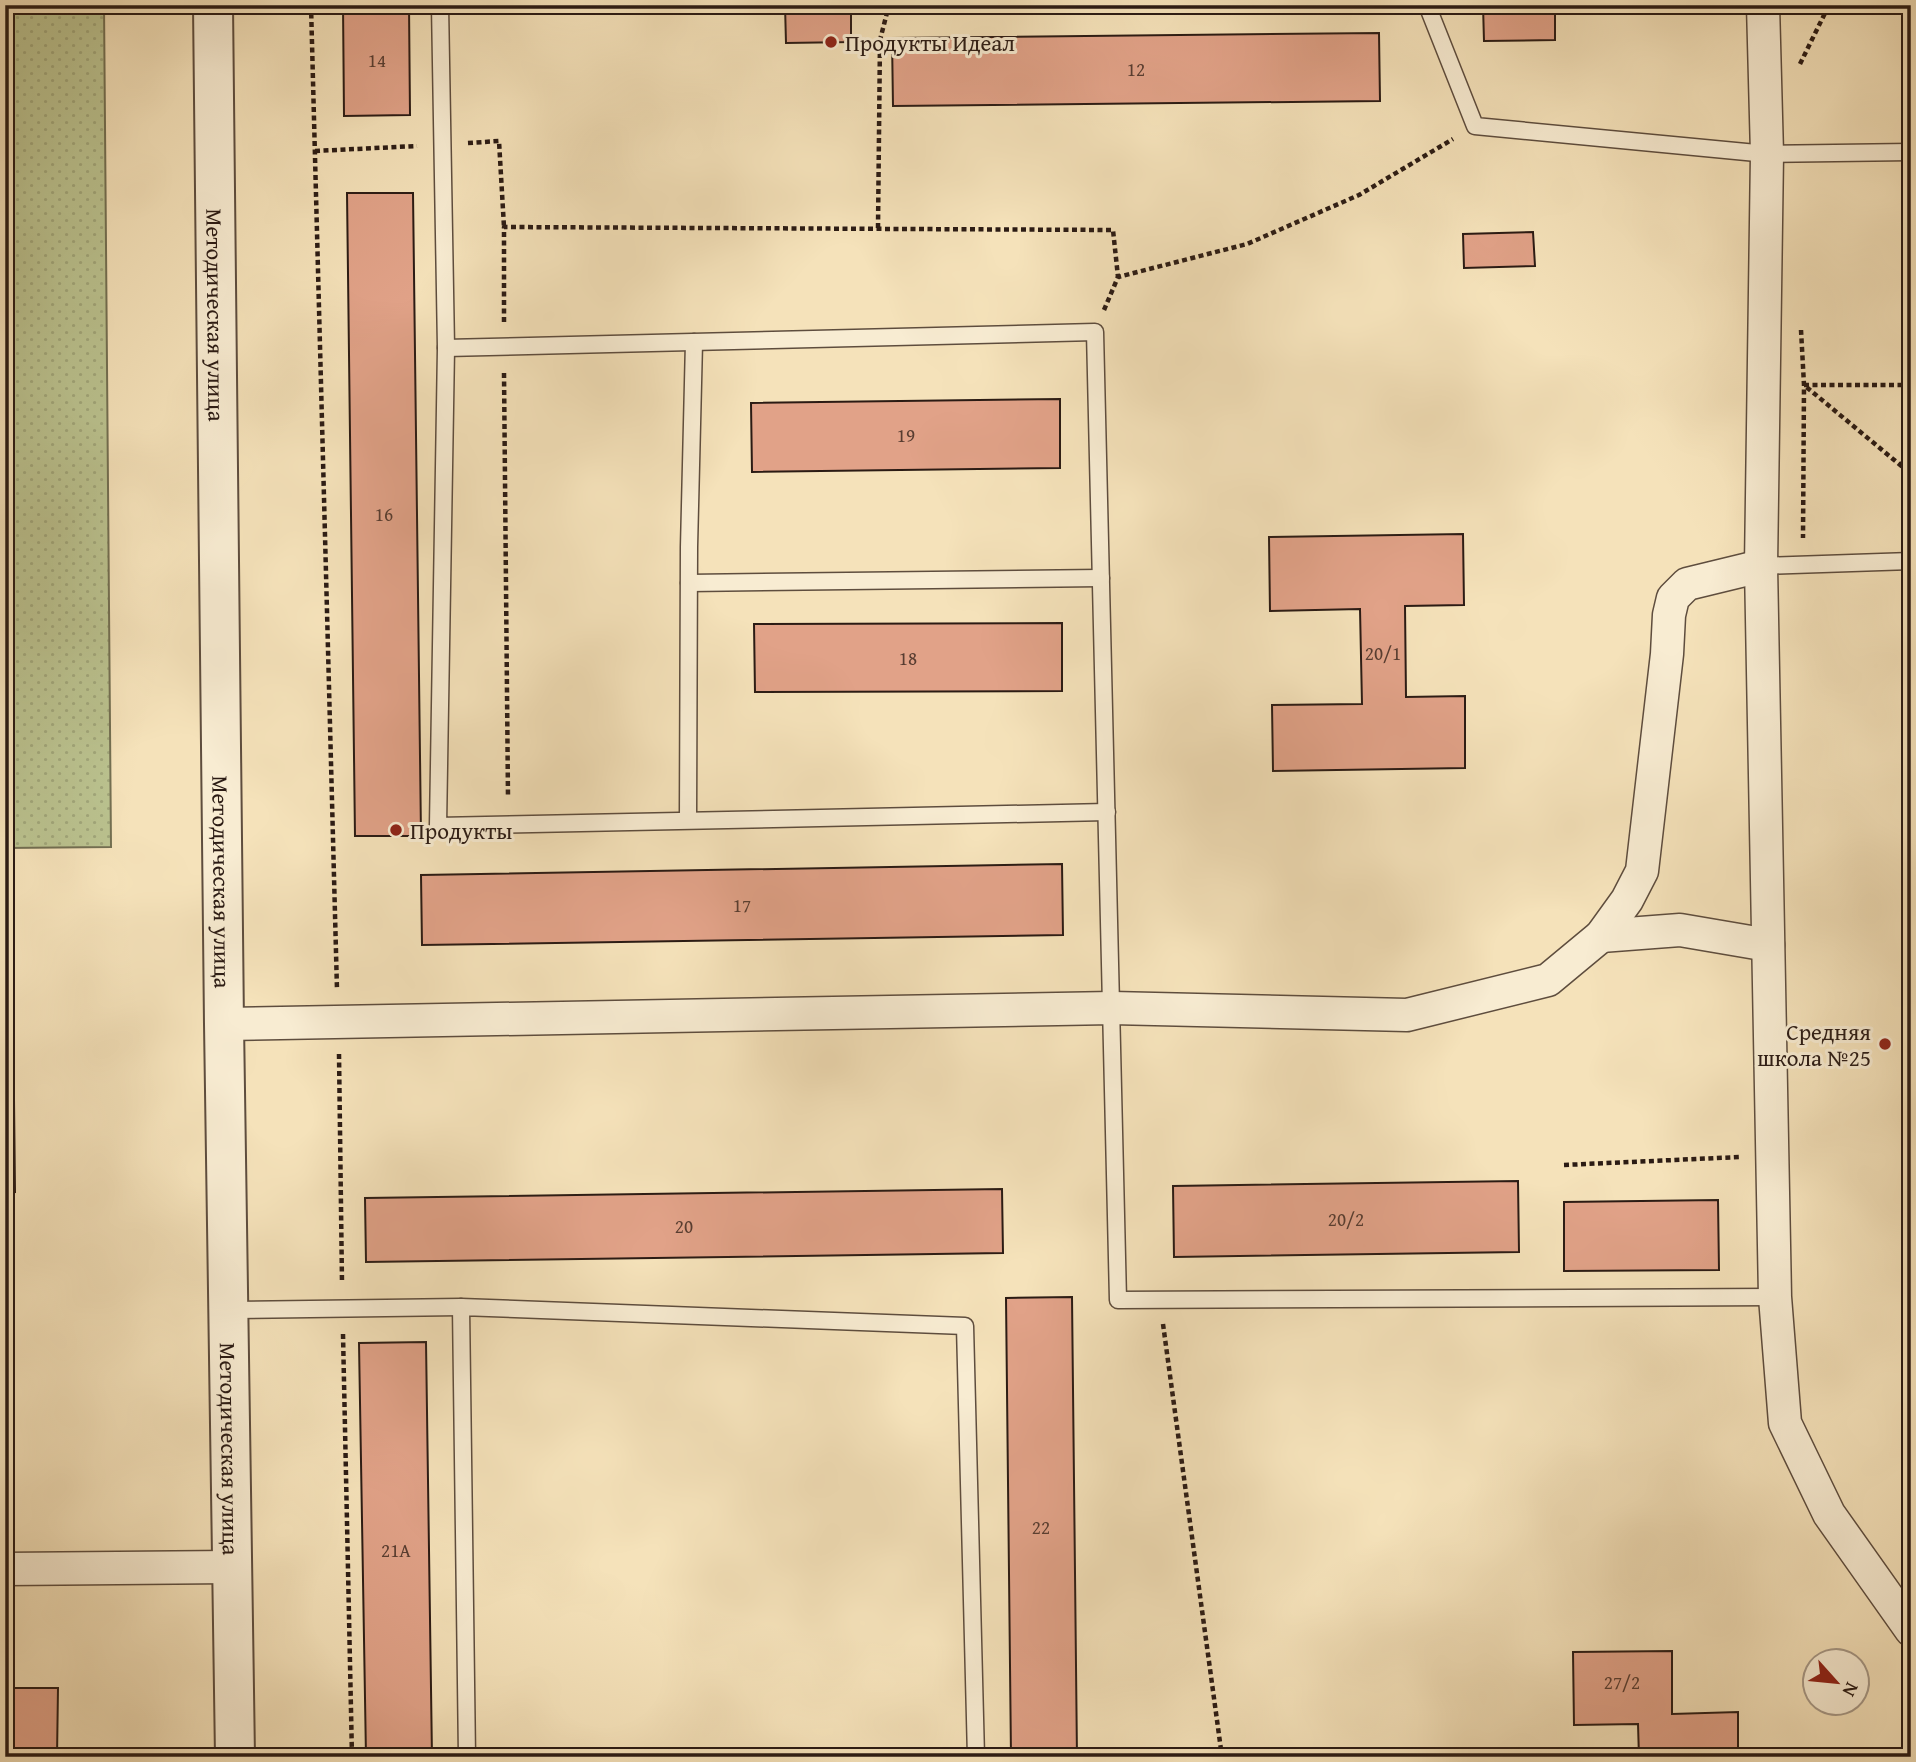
<svg xmlns="http://www.w3.org/2000/svg" width="1916" height="1762" viewBox="0 0 1916 1762" font-family="'Gentium Book Plus',serif">
<style>
.park{fill:url(#park-dots);stroke:#736f52;stroke-width:2}
.building{fill:#e1a288;stroke:#2b1b14;stroke-width:2}
.lines{fill:none;stroke-linecap:round;stroke-linejoin:round}
.service-casing{stroke:#5e4d3e;stroke-width:19}
.minor-casing{stroke:#5e4d3e;stroke-width:35}
.tertiary-casing{stroke:#5e4d3e;stroke-width:42}
.path{stroke:#2b1b14;stroke-width:4.5;stroke-dasharray:5 3.5;stroke-linecap:butt}
.service{stroke:#f8ecd2;stroke-width:16}
.minor{stroke:#f8ecd2;stroke-width:32}
.tertiary{stroke:#f8ecd2;stroke-width:38}
.poi-dot{fill:#8f2418;stroke:#f8ecd2;stroke-width:2.5}
.labels{text-anchor:middle;dominant-baseline:central;stroke-width:6;stroke-linejoin:round;paint-order:stroke}
.number-label{font-size:19px;fill:#583d31}
.poi-label{font-size:23px;fill:#2b1b14;stroke:#f8ecd2;text-anchor:start}
.street-label{font-size:23px;fill:#2b1b14;stroke:#f8ecd2}
</style>
<defs>
<pattern id="park-dots" width="8" height="8" patternUnits="userSpaceOnUse" patternTransform="scale(1.75)"><rect width="8" height="8" fill="#bbc390"/><path d="M2 2h.1M6 6h.1" fill="none" stroke="#a1a77b" stroke-width="1.8" stroke-linecap="round"/></pattern>
</defs>
<rect width="100%" height="100%" fill="#f5e2ba"/>
<filter id="stains"><feTurbulence type="fractalNoise" baseFrequency=".00286" numOctaves="4"/><feColorMatrix values="0 0 0 0 .2 0 0 0 0 .09 0 0 0 0 .02 0 0 0 .5 -.17"/></filter>
<radialGradient id="worn" r=".72"><stop offset=".6" stop-color="#630" stop-opacity="0"/><stop offset="1" stop-color="#630" stop-opacity=".3"/></radialGradient>
<polygon class="park" points="5,5 104,5 111,847 5,848"/>
<g class="building">
<polygon points="343,5 409,5 410,115 344,116"/>
<polygon points="785,5 851,5 851,42 786,43"/>
<polygon points="1483,5 1555,5 1555,40 1484,41"/>
<polygon points="1379,33 1380,101 893,106 892,38"/>
<polygon points="347,193 413,193 421,836 355,836"/>
<polygon points="1533,232 1535,266 1464,268 1463,234"/>
<polygon points="1060,399 1060,468 752,472 751,403"/>
<polygon points="1463,534 1464,605 1405,606 1406,697 1465,696 1465,768 1273,771 1272,705 1362,704 1360,609 1270,611 1269,537"/>
<polygon points="1062,623 1062,691 755,692 754,624"/>
<polygon points="1062,864 1063,935 422,945 421,875"/>
<polygon points="5,1100 14,1100 15,1192 5,1193"/>
<polygon points="1518,1181 1519,1252 1174,1257 1173,1186"/>
<polygon points="1002,1189 1003,1253 366,1262 365,1198"/>
<polygon points="1718,1200 1719,1270 1564,1271 1564,1202"/>
<polygon points="1072,1297 1077,1757 1011,1757 1006,1298"/>
<polygon points="426,1342 432,1757 366,1757 359,1343"/>
<polygon points="1672,1651 1672,1714 1738,1712 1738,1757 1639,1757 1638,1724 1574,1725 1573,1652"/>
<polygon points="5,1688 58,1688 57,1757 5,1757"/>
</g>
<g class="lines">
<defs>
<g id="service">
<polyline points="440,5 446,348 438,826 1107,812"/>
<polyline points="1427,5 1475,126 1767,154 1911,152"/>
<polyline points="446,348 1095,332 1118,1300 1775,1297"/>
<polyline points="1761,566 1911,561"/>
<polyline points="689,583 1101,578"/>
<polyline points="688,820 689,547 694,342"/>
<polyline points="229,1310 461,1307"/>
<polyline points="467,1757 461,1307 965,1326 976,1757"/>
</g>
<g id="minor">
<polyline points="1763,5 1767,154 1761,566 1775,1297 1785,1423 1829,1514 1911,1630"/>
<polyline points="1601,936 1680,930 1768,945"/>
<polyline points="224,1024 1112,1008 1407,1015 1548,980 1601,936 1627,900 1642,871 1667,654 1669,615 1673,598 1687,584 1761,566"/>
<polyline points="5,1569 231,1567"/>
</g>
<g id="tertiary">
<path id="s1" d="M213,5L224,1024L235,1757"/>
</g>
</defs>
<use href="#service" class="service-casing"/>
<use href="#minor" class="minor-casing"/>
<use href="#tertiary" class="tertiary-casing"/>
<g class="path">
<polyline points="311,5 337,990"/>
<polyline points="1800,64 1829,5"/>
<polyline points="468,143 499,141 504,227"/>
<polyline points="315,151 417,146"/>
<polyline points="878,228 880,40 889,5"/>
<polyline points="1104,310 1118,277 1247,244 1359,195 1453,139"/>
<polyline points="504,322 504,227 1113,230 1118,277"/>
<polyline points="1801,330 1804,385 1803,538"/>
<polyline points="504,373 508,798"/>
<polyline points="1911,385 1804,385 1911,474"/>
<polyline points="1901,464 1911,456"/>
<polyline points="339,1054 342,1283"/>
<polyline points="1564,1165 1740,1157"/>
<polyline points="1163,1324 1222,1757"/>
<polyline points="343,1334 352,1757"/>
</g>
<use href="#service" class="service"/>
<use href="#minor" class="minor"/>
<use href="#tertiary" class="tertiary"/>
</g>
<g class="poi-dot">
<circle cx="831" cy="42" r="7"/>
<circle cx="396" cy="830" r="7"/>
<circle cx="1885" cy="1044" r="7"/>
</g>
<g class="labels">
<g class="number-label">
<text x="377" y="60">14</text>
<text x="1136" y="69">12</text>
<text x="906" y="435">19</text>
<text x="384" y="514">16</text>
<text x="1383" y="653">20/1</text>
<text x="908" y="658">18</text>
<text x="742" y="905">17</text>
<text x="1346" y="1219">20/2</text>
<text x="684" y="1226">20</text>
<text x="1041" y="1527">22</text>
<text x="396" y="1550">21A</text>
<text x="1622" y="1682">27/2</text>
</g>
<g class="poi-label">
<text x="845" y="42">Продукты Идеал</text>
<text x="410" y="830">Продукты</text>
<text x="1871" y="1031" text-anchor="end">Средняя<tspan x="1871" dy="26">школа №25</tspan></text>
</g>
<g class="street-label">
<text stroke="none"><textPath href="#s1" startOffset="310">Методическая улица</textPath></text>
<text stroke="none"><textPath href="#s1" startOffset="877">Методическая улица</textPath></text>
<text stroke="none"><textPath href="#s1" startOffset="1444">Методическая улица</textPath></text>
</g>
</g>
<rect width="1916" height="1762" fill="none" stroke="#f5e2ba" stroke-width="28"/>
<rect x="7" y="7" width="1902" height="1748" fill="none" stroke="#2b1b14" stroke-width="3.5"/>
<rect x="14" y="14" width="1888" height="1734" fill="none" stroke="#2b1b14" stroke-width="2"/>
<g transform="translate(1836 1682) rotate(117)"><circle r="33" fill="#f8ecd2" stroke="#a69886" stroke-width="2"/>
<path d="M0-5L12 26L0 18L-12 26Z" fill="#8f2418"/>
<text y="-10" font-size="19" font-weight="bold" text-anchor="middle" fill="#2b1b14">N</text>
</g>
<rect width="100%" height="100%" filter="url(#stains)"/>
<rect width="100%" height="100%" fill="url(#worn)"/>
</svg>
